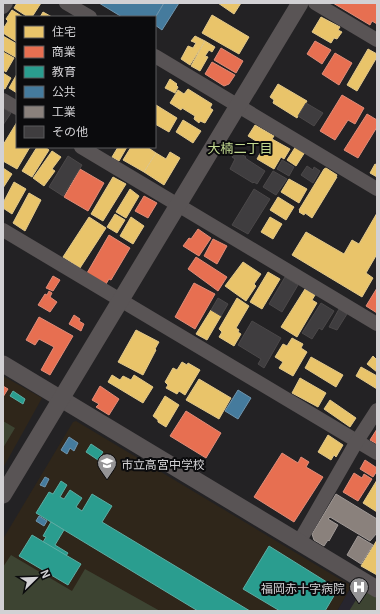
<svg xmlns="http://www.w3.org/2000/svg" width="380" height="614" viewBox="0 0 380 614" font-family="Georgia,'Noto Sans JP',serif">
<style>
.built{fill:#27252e}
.education{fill:#2f261a}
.green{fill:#3d4432}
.homes{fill:#e9c46a;stroke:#e2c88a}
.shops{fill:#e76f51;stroke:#e18c78}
.schools{fill:#2a9d8f;stroke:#5cada4}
.public{fill:#457b9d;stroke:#6f95ae}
.industry{fill:#8a817c;stroke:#a09996}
.building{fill:#3f3d3f;stroke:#4b4849}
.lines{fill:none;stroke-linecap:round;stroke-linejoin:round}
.minor{stroke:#595455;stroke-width:14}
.tertiary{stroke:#595455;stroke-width:17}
.labels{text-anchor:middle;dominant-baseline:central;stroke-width:4;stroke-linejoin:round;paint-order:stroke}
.poi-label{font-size:12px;fill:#d2d1d4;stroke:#0b0b0d;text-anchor:start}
.neighbourhood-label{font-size:13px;fill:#c3da90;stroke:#0b0b0d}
</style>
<rect width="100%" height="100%" fill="#232224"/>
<polygon class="built" points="352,585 363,589 377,598 377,611 337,611"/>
<g class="education">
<polygon points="3,376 42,398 3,468"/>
<polygon points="76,421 343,581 352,585 337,611 3,611 3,539 73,422"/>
</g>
<g class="green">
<polygon points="3,421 15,428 3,448"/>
<polygon points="11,555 72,591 85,569 160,611 3,611 3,567"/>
<polygon points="363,589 377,598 377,611 349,611"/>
</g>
<g class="homes">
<polygon points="17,3 41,3 32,17 28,17 14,8"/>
<polygon points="218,3 241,3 234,14"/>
<polygon points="12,10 23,17 17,17 17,42 3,33 3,29 8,21 6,19"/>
<polygon points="43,12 52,17 40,17"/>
<polygon points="212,15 249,37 239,54 202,33"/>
<polygon points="321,17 340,27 338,30 342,32 337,39 334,38 331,43 312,32"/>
<polygon points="3,36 17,44 17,58 3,50"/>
<polygon points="195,36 205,41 190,65 181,59 188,46 193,48 196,43 191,41"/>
<polygon points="205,41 215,47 212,52 209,50 205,56 208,57 200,71 191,66"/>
<polygon points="368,49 377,54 377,57 357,91 347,85"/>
<polygon points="3,52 14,58 6,72 3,70"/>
<polygon points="3,73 11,78 5,89 3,88"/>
<polygon points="17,74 17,93 9,88"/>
<polygon points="170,79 177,84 176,85 178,87 175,93 165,88"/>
<polygon points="278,84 307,101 297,118 273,103 274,100 270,97"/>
<polygon points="188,89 212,104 210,108 213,110 205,123 200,121 199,123 194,119 195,116 182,108 181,110 170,103 178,90 184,94"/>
<polygon points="156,105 177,118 169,132 155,124"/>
<polygon points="183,120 201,131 193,143 176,132"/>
<polygon points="17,122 17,147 30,147 17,169 3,161 3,145"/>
<polygon points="255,125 274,136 272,139 290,149 284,159 281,157 274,169 257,159 264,146 248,136"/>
<polygon points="296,146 305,152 296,166 287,160"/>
<polygon points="37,147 45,147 49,150 32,177 22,171"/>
<polygon points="118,147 127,147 119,161 112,157"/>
<polygon points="131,147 147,147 156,153 144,172 123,160"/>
<polygon points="52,151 61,157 52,169 55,171 44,186 33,178"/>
<polygon points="170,152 180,158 164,185 144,172 156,153 166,159"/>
<polygon points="375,164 377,165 377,177 370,173"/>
<polygon points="3,168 12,174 3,188"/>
<polygon points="326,168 337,175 336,177 337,177 312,218 305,213 304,215 299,212 300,211 299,210 324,169"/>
<polygon points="113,177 126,184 103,221 91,214"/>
<polygon points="289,179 307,189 299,203 281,192"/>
<polygon points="14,182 26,189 12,214 3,208 3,203"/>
<polygon points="130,189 139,196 126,218 116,212"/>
<polygon points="29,193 41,200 25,231 13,223"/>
<polygon points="278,197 294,207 286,220 270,210"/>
<polygon points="377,213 377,254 366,273 373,278 362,297 292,255 306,232 344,254 352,240 359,244"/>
<polygon points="115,214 125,220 117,233 107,227"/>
<polygon points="89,217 106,228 80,268 63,257"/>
<polygon points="131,217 144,226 133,244 120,236"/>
<polygon points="270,217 282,224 273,239 261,232"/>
<polygon points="243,262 261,274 254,284 256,286 246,301 225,286"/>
<polygon points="268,272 280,279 262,309 250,302"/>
<polygon points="305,289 315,295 312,300 317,303 297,337 281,327"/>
<polygon points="237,298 249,306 236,328 239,330 238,332 241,334 234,346 219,337 222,332 219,329"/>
<polygon points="211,310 221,316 207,340 196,334"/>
<polygon points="136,330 159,342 155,349 156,350 143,375 118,362"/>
<polygon points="292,338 303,344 301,348 307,352 293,376 279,368 283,362 275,357 283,344 287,346"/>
<polygon points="373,356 376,359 377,358 377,372 367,364"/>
<polygon points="311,357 343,375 336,387 305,368"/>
<polygon points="182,362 187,365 188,363 200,370 185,395 179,391 177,394 166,388 168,385 165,382 173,368 177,370"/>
<polygon points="361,367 377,376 377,389 356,376"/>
<polygon points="112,375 120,380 123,376 131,380 134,375 153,387 143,403 108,382"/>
<polygon points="300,378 326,393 318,407 292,393"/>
<polygon points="199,379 231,398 219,419 186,400"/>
<polygon points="165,396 179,405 166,427 158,422 158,420 153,416"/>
<polygon points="330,400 356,418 350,427 324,409"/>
<polygon points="328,435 343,445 336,457 334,455 331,460 318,452"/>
<polygon points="377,480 377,512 363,503"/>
<polygon points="377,540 377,575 361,566"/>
</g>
<g class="shops">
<polygon points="333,3 377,3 377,24 372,21 370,25"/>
<polygon points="315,41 331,50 322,64 307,54"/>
<polygon points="221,48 243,61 236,73 214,60"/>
<polygon points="335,53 352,63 339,85 322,74"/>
<polygon points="212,62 235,75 229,84 224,86 205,74"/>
<polygon points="342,95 364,108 355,124 348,120 335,140 320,131"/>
<polygon points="367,114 377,120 377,127 358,158 344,150"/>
<polygon points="80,169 104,183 88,211 64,197"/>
<polygon points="144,196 157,203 148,218 135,211"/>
<polygon points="198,229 211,238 199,256 183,246 189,238 191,239"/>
<polygon points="109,235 130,248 111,280 109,279 106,284 87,273"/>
<polygon points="213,239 227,246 217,264 204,256"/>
<polygon points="196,257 227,277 218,291 188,269"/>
<polygon points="53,276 60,280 53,291 46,288"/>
<polygon points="194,283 215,294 195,329 175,317"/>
<polygon points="377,288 377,313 366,306"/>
<polygon points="49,291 52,293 50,297 57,302 50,312 38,305 45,294 47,295"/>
<polygon points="74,315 80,319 79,321 84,324 81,331 69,324"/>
<polygon points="39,317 73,336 50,375 41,370 54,347 39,339 35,345 26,340"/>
<polygon points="3,386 8,389 3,397"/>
<polygon points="100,386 119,399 109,415 96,407 99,404 92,400"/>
<polygon points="186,411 221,433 206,458 170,436"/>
<polygon points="377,429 377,444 370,440"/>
<polygon points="282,453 298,463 301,457 309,462 306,467 323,477 294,522 254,497"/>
<polygon points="365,460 377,468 377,471 373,477 360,469"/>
<polygon points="354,473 362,478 364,474 372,479 358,501 343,492"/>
</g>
<g class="schools">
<polygon points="13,391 25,399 23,404 10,396"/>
<polygon points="91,444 103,452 98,460 86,452"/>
<polygon points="61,481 67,485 60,497 64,499 70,490 82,498 76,507 82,511 92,494 112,506 102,522 250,611 198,611 36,513 49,492 53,494"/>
<polygon points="51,522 64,530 55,545 68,553 66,556 43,542 46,537 43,536"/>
<polygon points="32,535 81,564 68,585 19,556"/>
<polygon points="269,546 338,589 325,611 280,611 243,589"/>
</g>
<g class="public">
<polygon points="99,3 164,3 155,18 155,17 122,17"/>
<polygon points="164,3 179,3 162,30 155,25 155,18"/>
<polygon points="238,390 251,398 238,419 225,411"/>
<polygon points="69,437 78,443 74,451 70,448 67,454 61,450"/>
<polygon points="45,477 49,479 45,487 40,485"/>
<polygon points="39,516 47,521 44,526 36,521"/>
</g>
<g class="industry">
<polygon points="336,494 377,519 377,533 370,541 330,517 328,519 338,525 329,541 328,540 324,546 314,540 312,534"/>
<polygon points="358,536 373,545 361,564 347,555"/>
</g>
<g class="building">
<polygon points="306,103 323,113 314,126 298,116"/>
<polygon points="3,108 11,113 3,125"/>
<polygon points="236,151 246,157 245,158 265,171 257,184 254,182 253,183 230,169 235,159 232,157"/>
<polygon points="68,156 82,165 63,196 49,187"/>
<polygon points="282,160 294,167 289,176 277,169"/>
<polygon points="307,166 313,170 314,167 320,171 313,183 301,175"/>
<polygon points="273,171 287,179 276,195 263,187"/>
<polygon points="254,189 270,199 248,234 232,225"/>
<polygon points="285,277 298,285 282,312 269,304"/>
<polygon points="218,298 228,304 221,316 211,310"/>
<polygon points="321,303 334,311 322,330 319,328 312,339 302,333"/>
<polygon points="339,309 347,314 337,330 329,327"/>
<polygon points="252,321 281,338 264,368 258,364 261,359 238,345"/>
</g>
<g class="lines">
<g class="minor">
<polyline points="66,3 90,17"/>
<polyline points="315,3 377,40"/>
<polyline points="3,7 6,3"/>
<polyline points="155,56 377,189"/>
<polyline points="3,100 17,108"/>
<polyline points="81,147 377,324"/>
<polyline points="3,230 377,453"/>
<polyline points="299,542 357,441 377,410"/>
</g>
<g class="tertiary">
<polyline points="3,364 377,589"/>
<polyline points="3,495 300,3"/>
</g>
</g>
<defs>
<symbol id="school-pin" viewBox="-11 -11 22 30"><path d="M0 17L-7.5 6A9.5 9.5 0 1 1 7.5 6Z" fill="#959496" stroke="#0b0b0d"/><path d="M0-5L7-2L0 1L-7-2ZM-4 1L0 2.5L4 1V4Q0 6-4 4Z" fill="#fff"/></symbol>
<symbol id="hospital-pin" viewBox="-11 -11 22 30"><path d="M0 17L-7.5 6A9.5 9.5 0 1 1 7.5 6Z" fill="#959496" stroke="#0b0b0d"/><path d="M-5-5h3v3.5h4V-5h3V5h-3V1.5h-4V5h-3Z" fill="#fff"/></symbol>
</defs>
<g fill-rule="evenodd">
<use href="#school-pin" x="96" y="452" width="22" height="30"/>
<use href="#hospital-pin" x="348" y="576" width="22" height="30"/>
</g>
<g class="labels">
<g class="poi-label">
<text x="121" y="463">市立高宮中学校</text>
<text x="345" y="587" text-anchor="end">福岡赤十字病院</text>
</g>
<g class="neighbourhood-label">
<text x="240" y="147">大楠二丁目</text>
</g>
</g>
<rect width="380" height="614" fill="none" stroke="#d2d1d4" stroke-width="8"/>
<rect x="16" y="16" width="140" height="132" fill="#0b0b0d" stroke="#5b5a5d"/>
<rect x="24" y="26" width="20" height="12" fill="#e9c46a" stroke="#5b5a5d"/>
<text x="52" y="36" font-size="12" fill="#d2d1d4">住宅</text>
<rect x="24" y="46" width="20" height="12" fill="#e76f51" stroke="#5b5a5d"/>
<text x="52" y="56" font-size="12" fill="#d2d1d4">商業</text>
<rect x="24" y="66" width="20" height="12" fill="#2a9d8f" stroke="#5b5a5d"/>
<text x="52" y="76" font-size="12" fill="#d2d1d4">教育</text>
<rect x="24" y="86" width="20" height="12" fill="#457b9d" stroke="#5b5a5d"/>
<text x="52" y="96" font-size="12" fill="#d2d1d4">公共</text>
<rect x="24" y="106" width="20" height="12" fill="#8a817c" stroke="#5b5a5d"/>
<text x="52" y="116" font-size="12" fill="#d2d1d4">工業</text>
<rect x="24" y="126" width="20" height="12" fill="#3f3d3f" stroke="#5b5a5d"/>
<text x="52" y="136" font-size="12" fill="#d2d1d4">その他</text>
<g transform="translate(36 578) rotate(67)" stroke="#0b0b0d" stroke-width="3" paint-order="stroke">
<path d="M0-3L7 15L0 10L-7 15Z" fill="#d2d1d4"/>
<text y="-6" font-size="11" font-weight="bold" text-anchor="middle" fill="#d2d1d4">N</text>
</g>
</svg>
